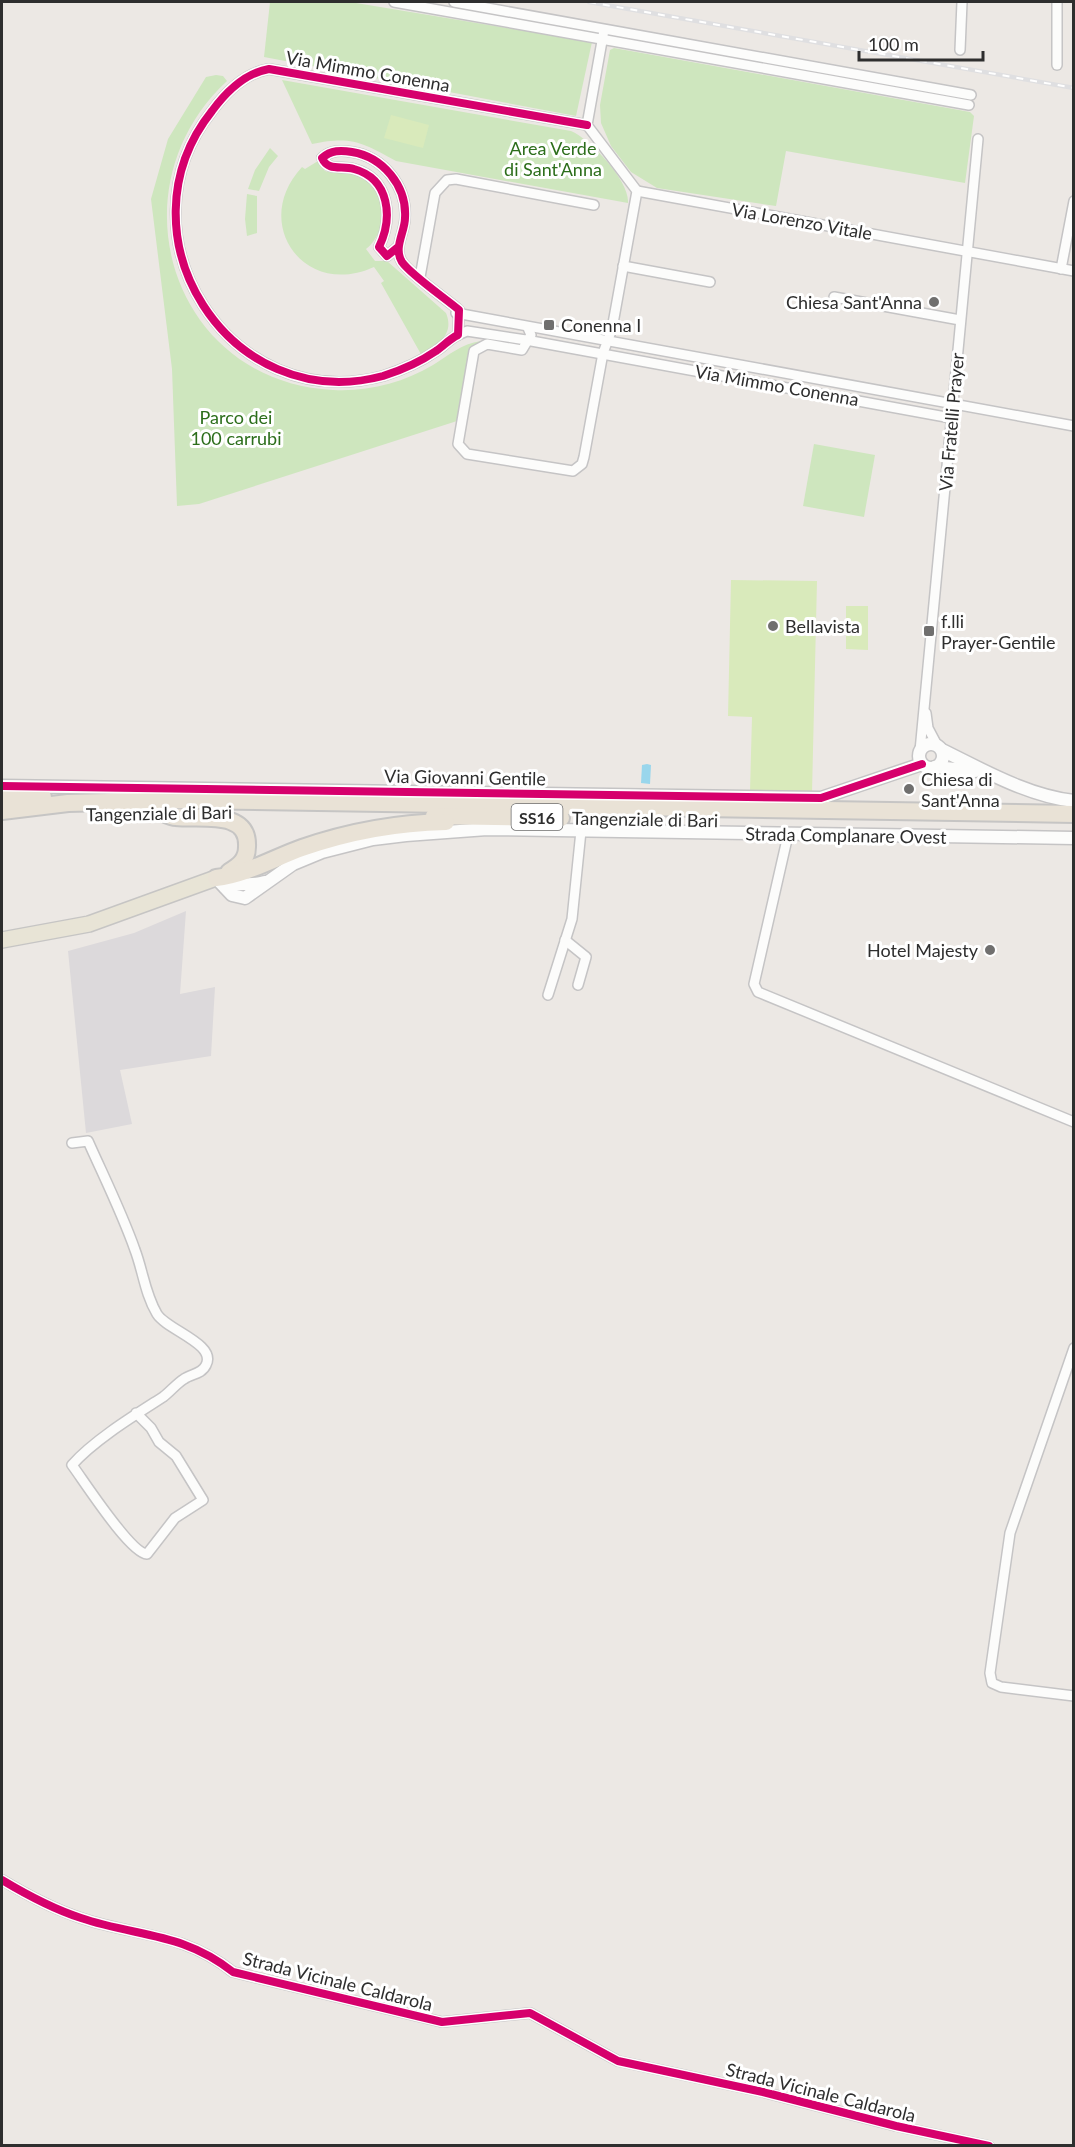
<svg xmlns="http://www.w3.org/2000/svg" width="1075" height="2147" viewBox="0 0 1075 2147" font-family="Lato,sans-serif">
<style>
.industrial{fill:#dcd9db}
.green{fill:#cee6be}
.pitch{fill:#d9eabb}
.water{fill:#99d6ec}
.lines{fill:none;stroke-linecap:round;stroke-linejoin:round}
.minor-casing{stroke:#c5c4c5;stroke-width:12}
.tertiary-casing{stroke:#c5c4c5;stroke-width:15}
.primary-casing{stroke:#c6c5c4;stroke-width:18}
.trunk-casing{stroke:#c6c5c4;stroke-width:20}
.minor{stroke:#fcfcfb;stroke-width:9}
.tertiary{stroke:#fcfcfb;stroke-width:12}
.primary{stroke:#e8e4d6;stroke-width:15}
.trunk{stroke:#e9e2d6;stroke-width:16}
.rail-casing{stroke:#dfdfe1;stroke-width:4.5}
.rail{stroke:#fff;stroke-width:2;stroke-dasharray:7;stroke-linecap:butt}
.cycleway-casing{stroke:#fff;stroke-width:11}
.cycleway{stroke:#d6006c;stroke-width:8}
.poi-dot{fill:#706f6e;stroke:#fff;stroke-width:2}
.labels{text-anchor:middle;dominant-baseline:central;stroke-width:6;stroke-linejoin:round;paint-order:stroke}
.shield{fill:#fff;stroke:#6d6d6d;stroke-width:1.5}
.shield-label{font-size:16px;font-weight:bold;fill:#2e2e2e}
.street-label{font-size:18px;fill:#2e2e2e;stroke:#fff}
.park-label{font-size:18px;fill:#2c6e1b;stroke:#fff}
.poi-label{font-size:18px;fill:#2e2e2e;stroke:#fff;text-anchor:start}
</style>
<rect width="100%" height="100%" fill="#ece8e4"/>
<polygon class="industrial" points="186,911 180,994 215,987 211,1056 120,1070 132,1124 86,1133 68,951 134,933"/>
<g class="green">
<polygon points="270,2 350,2 592,42 576,116 264,57"/>
<polygon points="614,48 970,112 974,116 965,183 786,151 776,206 657,188 631,172 611,146 601,123 600,105 610,50"/>
<path d="M216,75L223,76L227,81C111,189 172,382 333,390C367,392 403,383 433,365C449,355 461,344 481,341L470,351L457,421L199,504L177,506L172,369L151,199L168,139L206,77Z"/>
<path d="M282,80L571,131C590,139 630,181 628,203L396,161C361,142 352,136 312,144Z"/>
<polygon points="270,148 278,156 269,167 259,191 248,189 255,170"/>
<path d="M318,161L325,171C338,175 350,171 362,177C390,191 388,232 366,249L375,261H387L446,313C455,335 437,345 422,356L381,283L384,281L374,267C304,299 250,223 302,167L305,169Z"/>
<polygon points="247,194 257,196 257,233 247,236 245,219"/>
<polygon points="814,444 875,455 864,517 803,506"/>
</g>
<g class="pitch">
<polygon points="391,115 429,125 423,148 384,138"/>
<polygon points="731,580 817,581 812,793 750,792 752,717 728,716"/>
<polygon points="846,606 868,606 868,650 846,649"/>
</g>
<polygon class="water" points="647,764 651,765 650,784 641,783 642,765"/>
<g class="lines">
<defs>
<g id="minor">
<polyline points="394,2 969,105"/>
<polyline points="454,2 971,95"/>
<polyline points="960,50 962,2"/>
<polyline points="1057,65 1057,2"/>
<polyline points="637,191 1074,271"/>
<path d="M398,247L387,256L379,247C393,218 390,179 354,169C342,165 328,172 322,158C331,150 341,150 352,152C383,157 407,186 405,218C405,232 393,248 402,262C411,275 445,298 459,310L458,335C449,339 444,346 436,351C420,362 402,370 383,376C229,417 114,234 212,111C226,92 245,73 269,69L587,125"/>
<polyline points="623,266 710,282"/>
<polyline points="1061,269 1074,201"/>
<polyline points="420,277 435,193 447,180 456,179 594,205"/>
<polyline points="834,297 960,320"/>
<polyline points="456,313 1074,426"/>
<polyline points="528,328 531,335 522,350 487,344 474,351 458,444 467,454 573,471 582,464 584,457 603,353 612,329 637,191 587,125 604,30"/>
<polyline points="458,335 467,331 526,340 951,418"/>
<polyline points="926,713 928,728 937,745"/>
<polyline points="920,751 978,139"/>
<polyline points="788,835 754,984 758,992 1074,1122"/>
<polyline points="565,940 586,957 578,985"/>
<polyline points="548,995 572,919 581,831"/>
<path d="M72,1143L88,1141C104,1177 122,1213 135,1250C143,1271 145,1294 157,1314C167,1330 217,1344 206,1365C202,1374 191,1374 184,1379C176,1384 170,1392 163,1397C135,1415 94,1440 72,1465C84,1481 130,1553 147,1554L175,1518L203,1500L176,1456L159,1442L151,1428L136,1413"/>
<polyline points="1074,1348 1010,1533 990,1673 992,1683 1001,1687 1074,1696"/>
<path d="M2,1880C27,1895 53,1909 81,1918C137,1937 183,1932 233,1972L442,2022L530,2013L618,2061L763,2092L896,2126L989,2146"/>
</g>
<g id="tertiary">
<circle cx="931" cy="756" r="12"/>
<path d="M942,750C983,770 1028,796 1074,801"/>
<polyline points="935,767 975,771"/>
<polyline points="2,786 821,798 922,764"/>
<polyline points="216,878 232,895 245,898 293,864 322,852 373,839 406,835 487,829 1074,838"/>
<path d="M225,887C240,881 251,887 265,882"/>
</g>
<polyline id="primary" points="2,940 89,924 216,878"/>
<g id="trunk">
<polyline points="2,796 43,797"/>
<polyline points="2,811 68,803 186,800 1074,814"/>
<path d="M159,811C164,813 170,817 176,817C200,820 249,809 247,847C247,860 239,866 229,872"/>
<polyline points="434,816 561,818"/>
<path d="M216,878C245,875 274,858 302,848C348,832 398,823 446,822"/>
</g>
</defs>
<use href="#minor" class="minor-casing"/>
<use href="#tertiary" class="tertiary-casing"/>
<use href="#primary" class="primary-casing"/>
<use href="#trunk" class="trunk-casing"/>
<use href="#minor" class="minor"/>
<use href="#tertiary" class="tertiary"/>
<use href="#primary" class="primary"/>
<use href="#trunk" class="trunk"/>
<defs>
<polyline id="rail" points="589,2 1074,88"/>
</defs>
<use href="#rail" class="rail-casing"/>
<use href="#rail" class="rail"/>
<defs>
<g id="cycleway">
<path d="M398,247L387,256L379,247C393,218 390,179 354,169C342,165 328,172 322,158C331,150 341,150 352,152C383,157 407,186 405,218C405,232 393,248 402,262C411,275 445,298 459,310L458,335C449,339 444,346 436,351C420,362 402,370 383,376C229,417 114,234 212,111C226,92 245,73 269,69L587,125"/>
<polyline points="2,786 821,798 922,764"/>
<path d="M2,1880C27,1895 53,1909 81,1918C137,1937 183,1932 233,1972L442,2022L530,2013L618,2061L763,2092L896,2126L989,2146"/>
</g>
</defs>
<use href="#cycleway" class="cycleway-casing"/>
<use href="#cycleway" class="cycleway"/>
</g>
<g class="poi-dot">
<circle cx="934" cy="302" r="6"/>
<rect x="543" y="319" width="12" height="12" rx="3"/>
<circle cx="773" cy="626" r="6"/>
<rect x="923" y="625" width="12" height="12" rx="3"/>
<circle cx="909" cy="789" r="6"/>
<circle cx="990" cy="950" r="6"/>
</g>
<g class="labels">
<rect class="shield" x="511.5" y="804" width="51" height="26" rx="4.5"/>
<g class="shield-label">
<text x="537" y="817">SS16</text>
</g>
<g class="street-label">
<text transform="translate(368 71) rotate(10)">Via Mimmo Conenna</text>
<text transform="translate(802 221) rotate(10)">Via Lorenzo Vitale</text>
<text transform="translate(777 385) rotate(10)">Via Mimmo Conenna</text>
<text transform="translate(951 422) rotate(-85)">Via Fratelli Prayer</text>
<text transform="translate(465 777) rotate(1)">Via Giovanni Gentile</text>
<text transform="translate(159 813) rotate(-1)">Tangenziale di Bari</text>
<text transform="translate(645 819) rotate(1)">Tangenziale di Bari</text>
<text transform="translate(846 835) rotate(1)">Strada Complanare Ovest</text>
<text transform="translate(338 1981) rotate(14)">Strada Vicinale Caldarola</text>
<text transform="translate(821 2092) rotate(14)">Strada Vicinale Caldarola</text>
</g>
<g class="park-label">
<text x="553" y="148">Area Verde<tspan x="553" dy="21">di Sant'Anna</tspan></text>
<text x="236" y="417">Parco dei<tspan x="236" dy="21">100 carrubi</tspan></text>
</g>
<g class="poi-label">
<text x="922" y="302" text-anchor="end">Chiesa Sant'Anna</text>
<text x="561" y="325">Conenna I</text>
<text x="941" y="621">f.lli<tspan x="941" dy="21">Prayer-Gentile</tspan></text>
<text x="785" y="626">Bellavista</text>
<text x="921" y="779">Chiesa di<tspan x="921" dy="21">Sant'Anna</tspan></text>
<text x="978" y="950" text-anchor="end">Hotel Majesty</text>
</g>
</g>
<rect width="1075" height="2147" fill="none" stroke="#2e2e2e" stroke-width="6"/>
<path d="M859 51v9h124v-9" fill="none" stroke="#2e2e2e" stroke-width="3"/>
<text x="868" y="51" font-size="18" fill="#2e2e2e" stroke="#ffffff" stroke-width="4.5" paint-order="stroke">100 m</text>
</svg>
